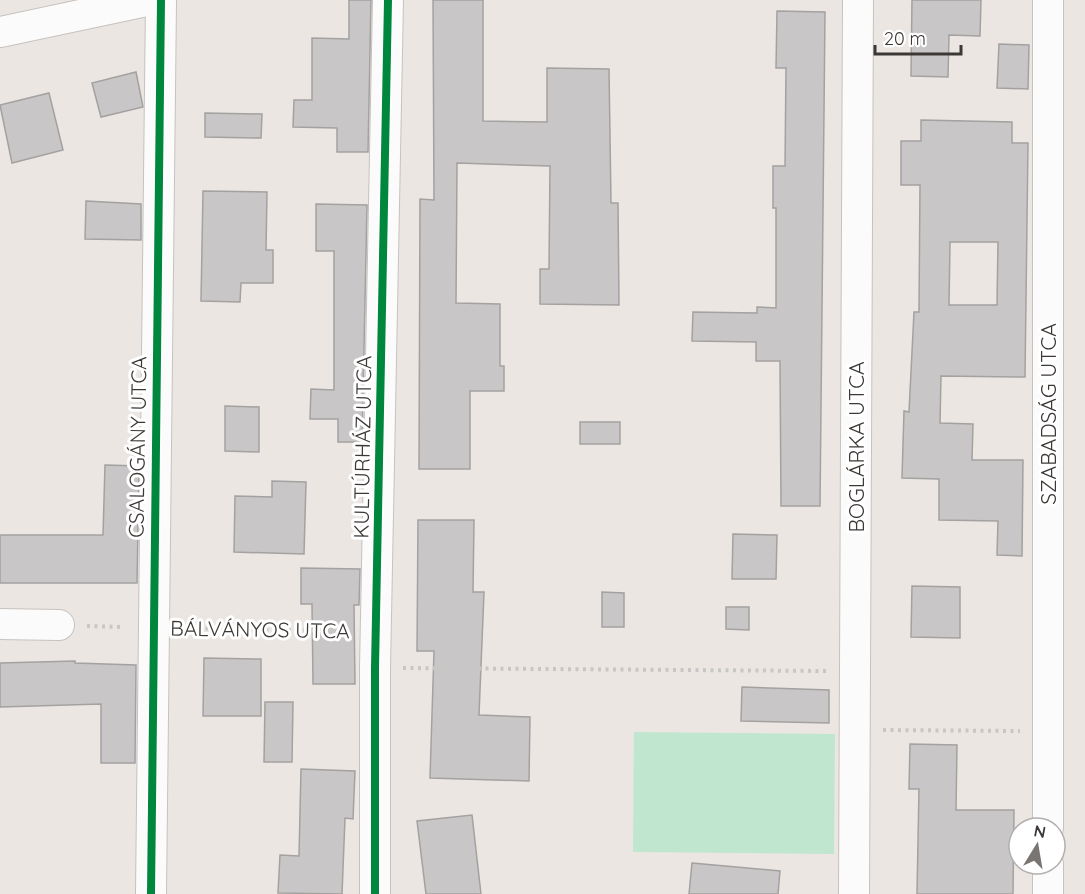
<svg xmlns="http://www.w3.org/2000/svg" width="1085" height="894" viewBox="0 0 1085 894" font-family="Quicksand,sans-serif">
<style>
.green{fill:#c0e6cf}
.building{fill:#c8c6c6;stroke:#a4a1a1;stroke-width:1.5;fill-rule:evenodd}
.lines{fill:none;stroke-linecap:round;stroke-linejoin:round}
.minor-casing{stroke:#c6c2bf;stroke-width:32}
.path{stroke:#c8c7c5;stroke-width:4;stroke-dasharray:3 4.5;stroke-linecap:butt}
.minor{stroke:#fcfbfb;stroke-width:30}
.cycleway-casing{stroke:#fff;stroke-width:11}
.cycleway{stroke:#00873e;stroke-width:8}
.labels{text-anchor:middle;dominant-baseline:central;stroke-width:6;stroke-linejoin:round;paint-order:stroke}
.street-label{font-size:21px;fill:#3c3836;stroke:#fff}
</style>
<rect width="100%" height="100%" fill="#ebe6e2"/>
<polygon class="green" points="634,732 835,734 834,854 633,852"/>
<g class="building">
<polygon points="349,0 371,0 368,152 337,152 337,128 293,127 294,100 312,100 312,38 349,39"/>
<polygon points="433,0 483,0 483,121 547,122 547,68 609,69 611,203 618,203 619,305 540,304 540,269 549,269 550,166 457,163 456,303 500,304 500,366 504,366 504,391 470,391 470,469 419,469 420,199 434,200"/>
<polygon points="912,0 981,0 980,36 949,35 948,77 911,76"/>
<polygon points="777,11 825,12 820,506 781,506 780,361 756,361 756,342 692,341 693,312 757,313 757,307 776,308 776,208 773,208 773,166 785,166 786,68 776,68"/>
<polygon points="999,44 1029,45 1028,89 997,88"/>
<polygon points="136,72 143,107 101,117 92,83"/>
<polygon points="49,93 63,150 12,163 0,105"/>
<polygon points="205,113 262,114 261,138 205,137"/>
<path d="M921,120L1012,122V143H1028L1025,377L941,376L940,423L973,424L972,460H1023L1022,556L997,555L998,521L939,520V479L902,478L904,411L909,412L914,312H919L920,185H901V141H921ZM950,242H998L997,305H949Z"/>
<polygon points="203,191 267,192 266,250 273,250 273,283 241,283 240,302 201,301"/>
<polygon points="86,201 141,204 141,240 85,239"/>
<polygon points="316,204 367,205 362,442 338,442 338,419 310,419 311,389 334,390 334,251 316,251"/>
<polygon points="225,406 259,407 259,452 225,451"/>
<rect x="580" y="422" width="40" height="22"/>
<polygon points="105,465 139,466 137,583 0,583 0,535 103,535"/>
<polygon points="272,481 306,482 304,554 234,552 235,496 272,497"/>
<polygon points="418,520 474,520 473,592 484,592 479,715 530,717 529,781 430,778 434,651 417,651"/>
<polygon points="733,534 777,535 776,579 732,579"/>
<polygon points="301,568 360,569 359,605 354,605 355,684 313,684 312,604 301,604"/>
<polygon points="912,586 960,587 960,638 911,637"/>
<polygon points="602,592 624,593 624,627 602,627"/>
<polygon points="726,607 749,607 749,630 726,629"/>
<polygon points="204,658 261,659 261,716 203,716"/>
<polygon points="75,661 75,663 136,665 135,763 101,763 101,704 0,707 0,663"/>
<polygon points="742,687 829,690 829,723 741,721"/>
<polygon points="265,702 293,702 292,762 264,762"/>
<polygon points="910,744 957,745 956,810 1014,810 1013,894 917,894 919,789 909,789"/>
<polygon points="301,769 355,771 353,819 345,818 342,894 278,893 280,855 299,856"/>
<polygon points="472,815 481,894 426,894 417,821"/>
<polygon points="692,863 780,871 778,894 689,894"/>
</g>
<g class="lines">
<defs>
<g id="minor">
<polyline points="0,32 151,0"/>
<polyline points="0,624 59,625"/>
<polyline points="1048,828 1048,0"/>
<polyline points="1048,864 1048,894"/>
<polyline points="151,894 161,0"/>
<polyline points="375,894 375,668 388,0"/>
<polyline points="854,894 858,0"/>
</g>
</defs>
<use href="#minor" class="minor-casing"/>
<g class="path">
<polyline points="87,626 124,627"/>
<polyline points="183,628 346,631"/>
<polyline points="403,668 827,671"/>
<polyline points="883,730 1020,731"/>
</g>
<use href="#minor" class="minor"/>
<defs>
<g id="cycleway">
<polyline points="151,894 161,0"/>
<polyline points="375,894 375,668 388,0"/>
</g>
</defs>
<use href="#cycleway" class="cycleway-casing"/>
<use href="#cycleway" class="cycleway"/>
</g>
<g class="labels">
<g class="street-label">
<text transform="translate(1048 414) rotate(-90)">SZABADSÁG UTCA</text>
<text transform="translate(137 447) rotate(-89)">CSALOGÁNY UTCA</text>
<text transform="translate(362 447) rotate(-89)">KULTÚRHÁZ UTCA</text>
<text transform="translate(856 447) rotate(-90)">BOGLÁRKA UTCA</text>
<text transform="translate(260 629) rotate(1)">BÁLVÁNYOS UTCA</text>
</g>
</g>
<g transform="translate(1037 846) rotate(11)"><circle r="28" fill="#ffffff" stroke="#b1afaf" stroke-width="1.5"/>
<path d="M0-4.5L10 22L0 15L-10 22Z" fill="#797572"/>
<text y="-9" font-size="16" font-weight="bold" text-anchor="middle" fill="#3c3836">N</text>
</g>
<path d="M875 45v9h86v-9" fill="none" stroke="#3c3836" stroke-width="3"/>
<text x="884" y="45" font-size="18" fill="#3c3836" stroke="#ffffff" stroke-width="4.5" paint-order="stroke">20 m</text>
</svg>
